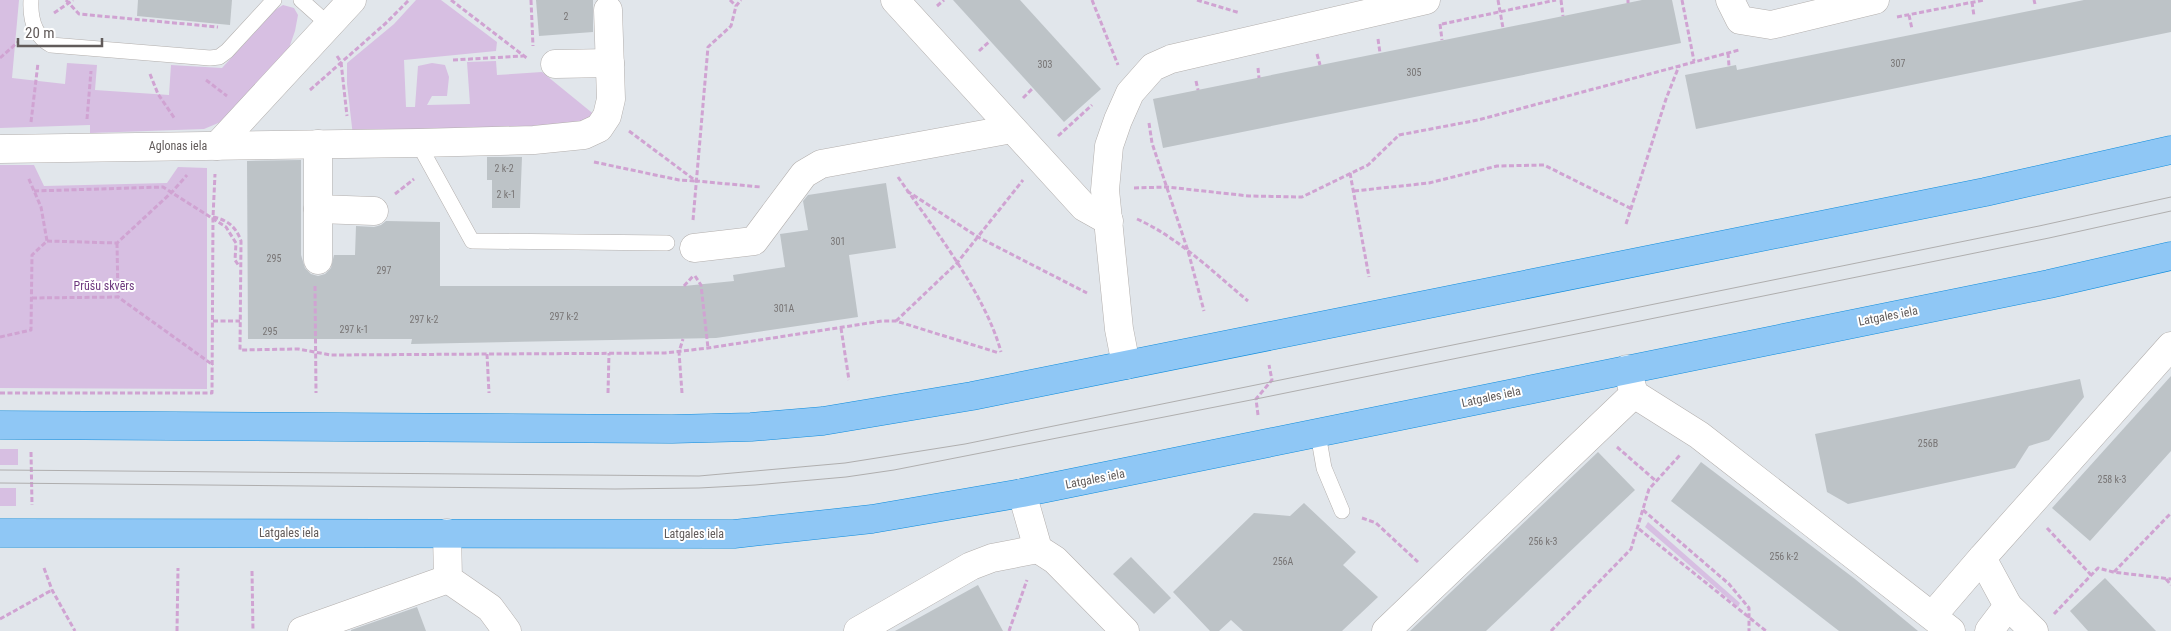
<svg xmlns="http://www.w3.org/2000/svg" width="2171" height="631" viewBox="0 0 2171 631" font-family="'Roboto Condensed',sans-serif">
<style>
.green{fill:#d7bfe2}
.building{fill:#bdc3c7}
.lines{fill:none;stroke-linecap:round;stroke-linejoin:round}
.lane-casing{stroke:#b3afad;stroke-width:16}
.street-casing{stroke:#b3afad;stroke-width:29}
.highway-casing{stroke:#108ddc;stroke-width:29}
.path{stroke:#d0a3d2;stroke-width:3;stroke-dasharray:5 2.5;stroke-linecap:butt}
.lane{stroke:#fff;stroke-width:15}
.street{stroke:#fff;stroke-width:28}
.highway{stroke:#8fc7f5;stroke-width:28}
.tram{stroke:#afaeae;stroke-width:1}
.labels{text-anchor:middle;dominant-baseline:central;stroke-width:4;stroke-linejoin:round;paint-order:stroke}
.number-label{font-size:10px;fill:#787575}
.street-label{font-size:12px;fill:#615b5a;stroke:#fff}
.park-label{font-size:12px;fill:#6e3a7f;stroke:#fff}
</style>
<rect width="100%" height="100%" fill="#e1e6eb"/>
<g class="green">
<polygon points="0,0 19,0 12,78 65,84 67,63 97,65 95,90 169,95 171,65 222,68 275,10 283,5 294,8 298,15 295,31 288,51 223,121 204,129 90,133 90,125 0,128"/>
<polygon points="416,0 441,0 497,42 496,51 404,60 406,107 415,107 418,66 432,63 445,65 449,77 447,96 432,96 427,105 470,104 467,62 496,61 497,75 542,72 596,116 590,123 353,136 347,84 347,63 394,24"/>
<polygon points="0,165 34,165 44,186 167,183 178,167 207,168 207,389 0,388"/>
<rect x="0" y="449" width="18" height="16"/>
<rect x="0" y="488" width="16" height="18"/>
<polygon points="1648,522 1740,603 1738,607 1645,527"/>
</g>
<g class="building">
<polygon points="138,0 232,0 230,25 137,16"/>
<polygon points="536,0 593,0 593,32 539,36"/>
<polygon points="953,0 1020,0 1101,89 1064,122"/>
<polygon points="1642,0 1672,0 1681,43 1163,148 1153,99"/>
<polygon points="2084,0 2171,0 2171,32 1696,129 1685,75 1736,65 1737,70"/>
<polygon points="487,157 522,157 520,208 492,208 492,180 487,180"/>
<polygon points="301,160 301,255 305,268 311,274 318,276 325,274 331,268 334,255 355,255 356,226 374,227 381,225 386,221 440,222 440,286 684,286 734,281 733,275 785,267 780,234 808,230 803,201 808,195 886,183 896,248 849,255 858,317 716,338 411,344 412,339 248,339 247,161"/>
<polygon points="2171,376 2171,451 2090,541 2052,508"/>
<polygon points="2080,379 2084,397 2049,440 2029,446 2015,468 1848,504 1827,492 1815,434"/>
<polygon points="1598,452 1635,490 1486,631 1410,631"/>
<polygon points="1701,462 1855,579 1918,631 1839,631 1671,501"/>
<polygon points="1304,503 1356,552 1343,565 1378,597 1342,631 1243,631 1231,620 1219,631 1210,631 1173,592 1254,513 1290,516"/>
<polygon points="1131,557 1171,598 1154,614 1113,574"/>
<polygon points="2105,578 2156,631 2088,631 2070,611"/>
<polygon points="978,585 1003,631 895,631"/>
<polygon points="417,607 426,631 351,631 351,630"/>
</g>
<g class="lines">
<defs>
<g id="lane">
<path d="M31,0C30,19 34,36 51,45L210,58L219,57L227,51L274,0"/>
<polyline points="301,0 329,25"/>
<polyline points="418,143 472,241 667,243"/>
<polyline points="1318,434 1324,468 1342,511"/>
</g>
<g id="street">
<polyline points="895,0 1084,207 1109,221"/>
<polyline points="1730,0 1740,20 1771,25 1875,0"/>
<polyline points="555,64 610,63"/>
<polyline points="217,146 352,0"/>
<polyline points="0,149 418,143 534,140 584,135 599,128 607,116 611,99 608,10"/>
<polyline points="318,209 374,211"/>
<polyline points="694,248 754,241 804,174 821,164 1012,129"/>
<polyline points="318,260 318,144"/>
<polyline points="1126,365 1119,329 1105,190 1109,146 1118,120 1130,93 1153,67 1171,59 1426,0"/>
<polyline points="1627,369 1634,394 1699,435 1951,631"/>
<polyline points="1022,493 1038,549 1055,560 1125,631"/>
<polyline points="447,533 448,579 490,608 507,631"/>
<polyline points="2008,606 2034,631"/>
<polyline points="1933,615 1982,558"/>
<polyline points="302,631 448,579"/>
<polyline points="858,631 971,566 992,558 1038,549"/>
<polyline points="1386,631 1634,394"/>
<polyline points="1989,631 2008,606 1982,558 2171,346"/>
</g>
<g id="highway">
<polyline points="0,425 672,429 751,427 823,421 972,396 1985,192 2171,150"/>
<polyline points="0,533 734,534 872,519 1022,493 2049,284 2171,256"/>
</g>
</defs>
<use href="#lane" class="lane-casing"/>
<use href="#street" class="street-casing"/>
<use href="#highway" class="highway-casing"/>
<g class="path">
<polyline points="66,0 79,14 218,27"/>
<polyline points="451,0 528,59"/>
<polyline points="531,0 533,46"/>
<polyline points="730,0 736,6"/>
<polyline points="1092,0 1118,65"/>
<polyline points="1197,0 1240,13"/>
<polyline points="1498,0 1503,28"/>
<polyline points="1561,0 1563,16"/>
<polyline points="1628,0 1628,3"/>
<polyline points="1682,0 1694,61"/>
<polyline points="2034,0 2035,4"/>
<polyline points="1972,2 1974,16"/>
<polyline points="937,6 944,0"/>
<polyline points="54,13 73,0"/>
<polyline points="1909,15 1912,29"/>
<polyline points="1897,17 1984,0"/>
<polyline points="1440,24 1442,40"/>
<polyline points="1442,24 1556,0"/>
<polyline points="1378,39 1380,53"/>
<polyline points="979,51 990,41"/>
<polyline points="1728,53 1729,66"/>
<polyline points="1317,54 1320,65"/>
<polyline points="337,56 341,62 347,116"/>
<polyline points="0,58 18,42"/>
<polyline points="453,60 523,56"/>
<polyline points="1258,68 1259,78"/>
<polyline points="150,74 158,94 175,119"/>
<polyline points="206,80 227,96"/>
<polyline points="1196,81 1198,90"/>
<polyline points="310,90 386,23 409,0"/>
<polyline points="1023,98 1033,88"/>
<polyline points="87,119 91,71"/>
<polyline points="31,122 38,63"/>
<polyline points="1149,123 1152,143 1188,251 1204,311"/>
<polyline points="629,131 696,181 761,187"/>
<polyline points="1058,136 1092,105"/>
<polyline points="594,162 679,180 696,181"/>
<polyline points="1350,173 1369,277"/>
<path d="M898,177C933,228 985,293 1001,352"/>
<polyline points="1134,188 1167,187 1249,196 1302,197 1368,165 1399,135 1478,120 1739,50"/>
<polyline points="34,191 163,187 226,227 236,243 235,260 239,266"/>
<polyline points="907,191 978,237 1087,293"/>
<polyline points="1354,191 1429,183 1497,166 1544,165 1632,209"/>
<polyline points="395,194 414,179"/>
<path d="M213,217C228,220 236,227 241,241L240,350L298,349L331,355L665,353L708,348L882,321H896L999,353"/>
<path d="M1137,219C1179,238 1213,272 1248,301"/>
<polyline points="693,220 708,47 731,26 736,6 741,0"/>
<polyline points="1626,224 1666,99 1679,66"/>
<polyline points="47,241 117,243 172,192 187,175"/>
<polyline points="117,243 118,297"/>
<polyline points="695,276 701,285 708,348"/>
<polyline points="315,286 316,393"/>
<polyline points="684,286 694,275"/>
<polyline points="32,298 118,297 213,365"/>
<polyline points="213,321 240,321"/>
<polyline points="896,321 957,263 1023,180"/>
<polyline points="841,328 849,380"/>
<polyline points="0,337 31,330 32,255 47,241 41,207 28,177"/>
<polyline points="487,354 489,393"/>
<polyline points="0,393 212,393 213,217 215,174"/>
<polyline points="608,393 609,353"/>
<polyline points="682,393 679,352 683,339"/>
<polyline points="1258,415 1256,399 1272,380 1269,365"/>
<polyline points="1617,447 1656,481"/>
<polyline points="31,452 32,505"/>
<polyline points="1643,510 1729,584 1749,608 1749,631"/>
<polyline points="1362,518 1376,523 1418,562"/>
<polyline points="2047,528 2091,575"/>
<polyline points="1639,529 1766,631"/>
<polyline points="44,568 52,590 75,631"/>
<polyline points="252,571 253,631"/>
<polyline points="2114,572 2171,513"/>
<polyline points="2166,579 2171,585"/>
<polyline points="2054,614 2098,568 2113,572 2171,579"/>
<polyline points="0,619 52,590"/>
<polyline points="177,631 178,568"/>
<polyline points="1009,631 1027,580"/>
<polyline points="1551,631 1631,549 1649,489 1680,455"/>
</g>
<use href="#lane" class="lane"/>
<use href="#street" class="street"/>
<use href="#highway" class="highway"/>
<g class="tram">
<polyline points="0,470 699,476 845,463 965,444 2039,226 2171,197"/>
<polyline points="0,483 615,489 699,488 755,485 846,477 894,470 1256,399 2049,238 2171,211"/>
</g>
</g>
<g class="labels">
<g class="number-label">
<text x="566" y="16">2</text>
<text x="1898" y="63">307</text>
<text x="1045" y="64">303</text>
<text x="1414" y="72">305</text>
<text x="504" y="168">2 k-2</text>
<text x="506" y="194">2 k-1</text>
<text x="838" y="241">301</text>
<text x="274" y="258">295</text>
<text x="384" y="270">297</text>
<text x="784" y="308">301A</text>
<text x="564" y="316">297 k-2</text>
<text x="424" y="319">297 k-2</text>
<text x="354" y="329">297 k-1</text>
<text x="270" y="331">295</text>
<text x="1928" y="443">256B</text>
<text x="2112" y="479">258 k-3</text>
<text x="1543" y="541">256 k-3</text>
<text x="1784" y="556">256 k-2</text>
<text x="1283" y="561">256A</text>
</g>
<g class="street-label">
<text x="178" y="146">Aglonas iela</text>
<text transform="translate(1888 316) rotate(-11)">Latgales iela</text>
<text transform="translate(1491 397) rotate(-12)">Latgales iela</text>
<text transform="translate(1095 479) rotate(-11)">Latgales iela</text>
<text x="289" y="533">Latgales iela</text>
<text x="694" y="534">Latgales iela</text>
</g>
<g class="park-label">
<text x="104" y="286">Prūšu skvērs</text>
</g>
</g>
<path d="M18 38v8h84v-8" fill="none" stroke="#615b5a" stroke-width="2.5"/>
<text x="25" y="38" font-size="15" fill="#615b5a" stroke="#ffffff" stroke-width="4" paint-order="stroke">20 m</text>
</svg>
